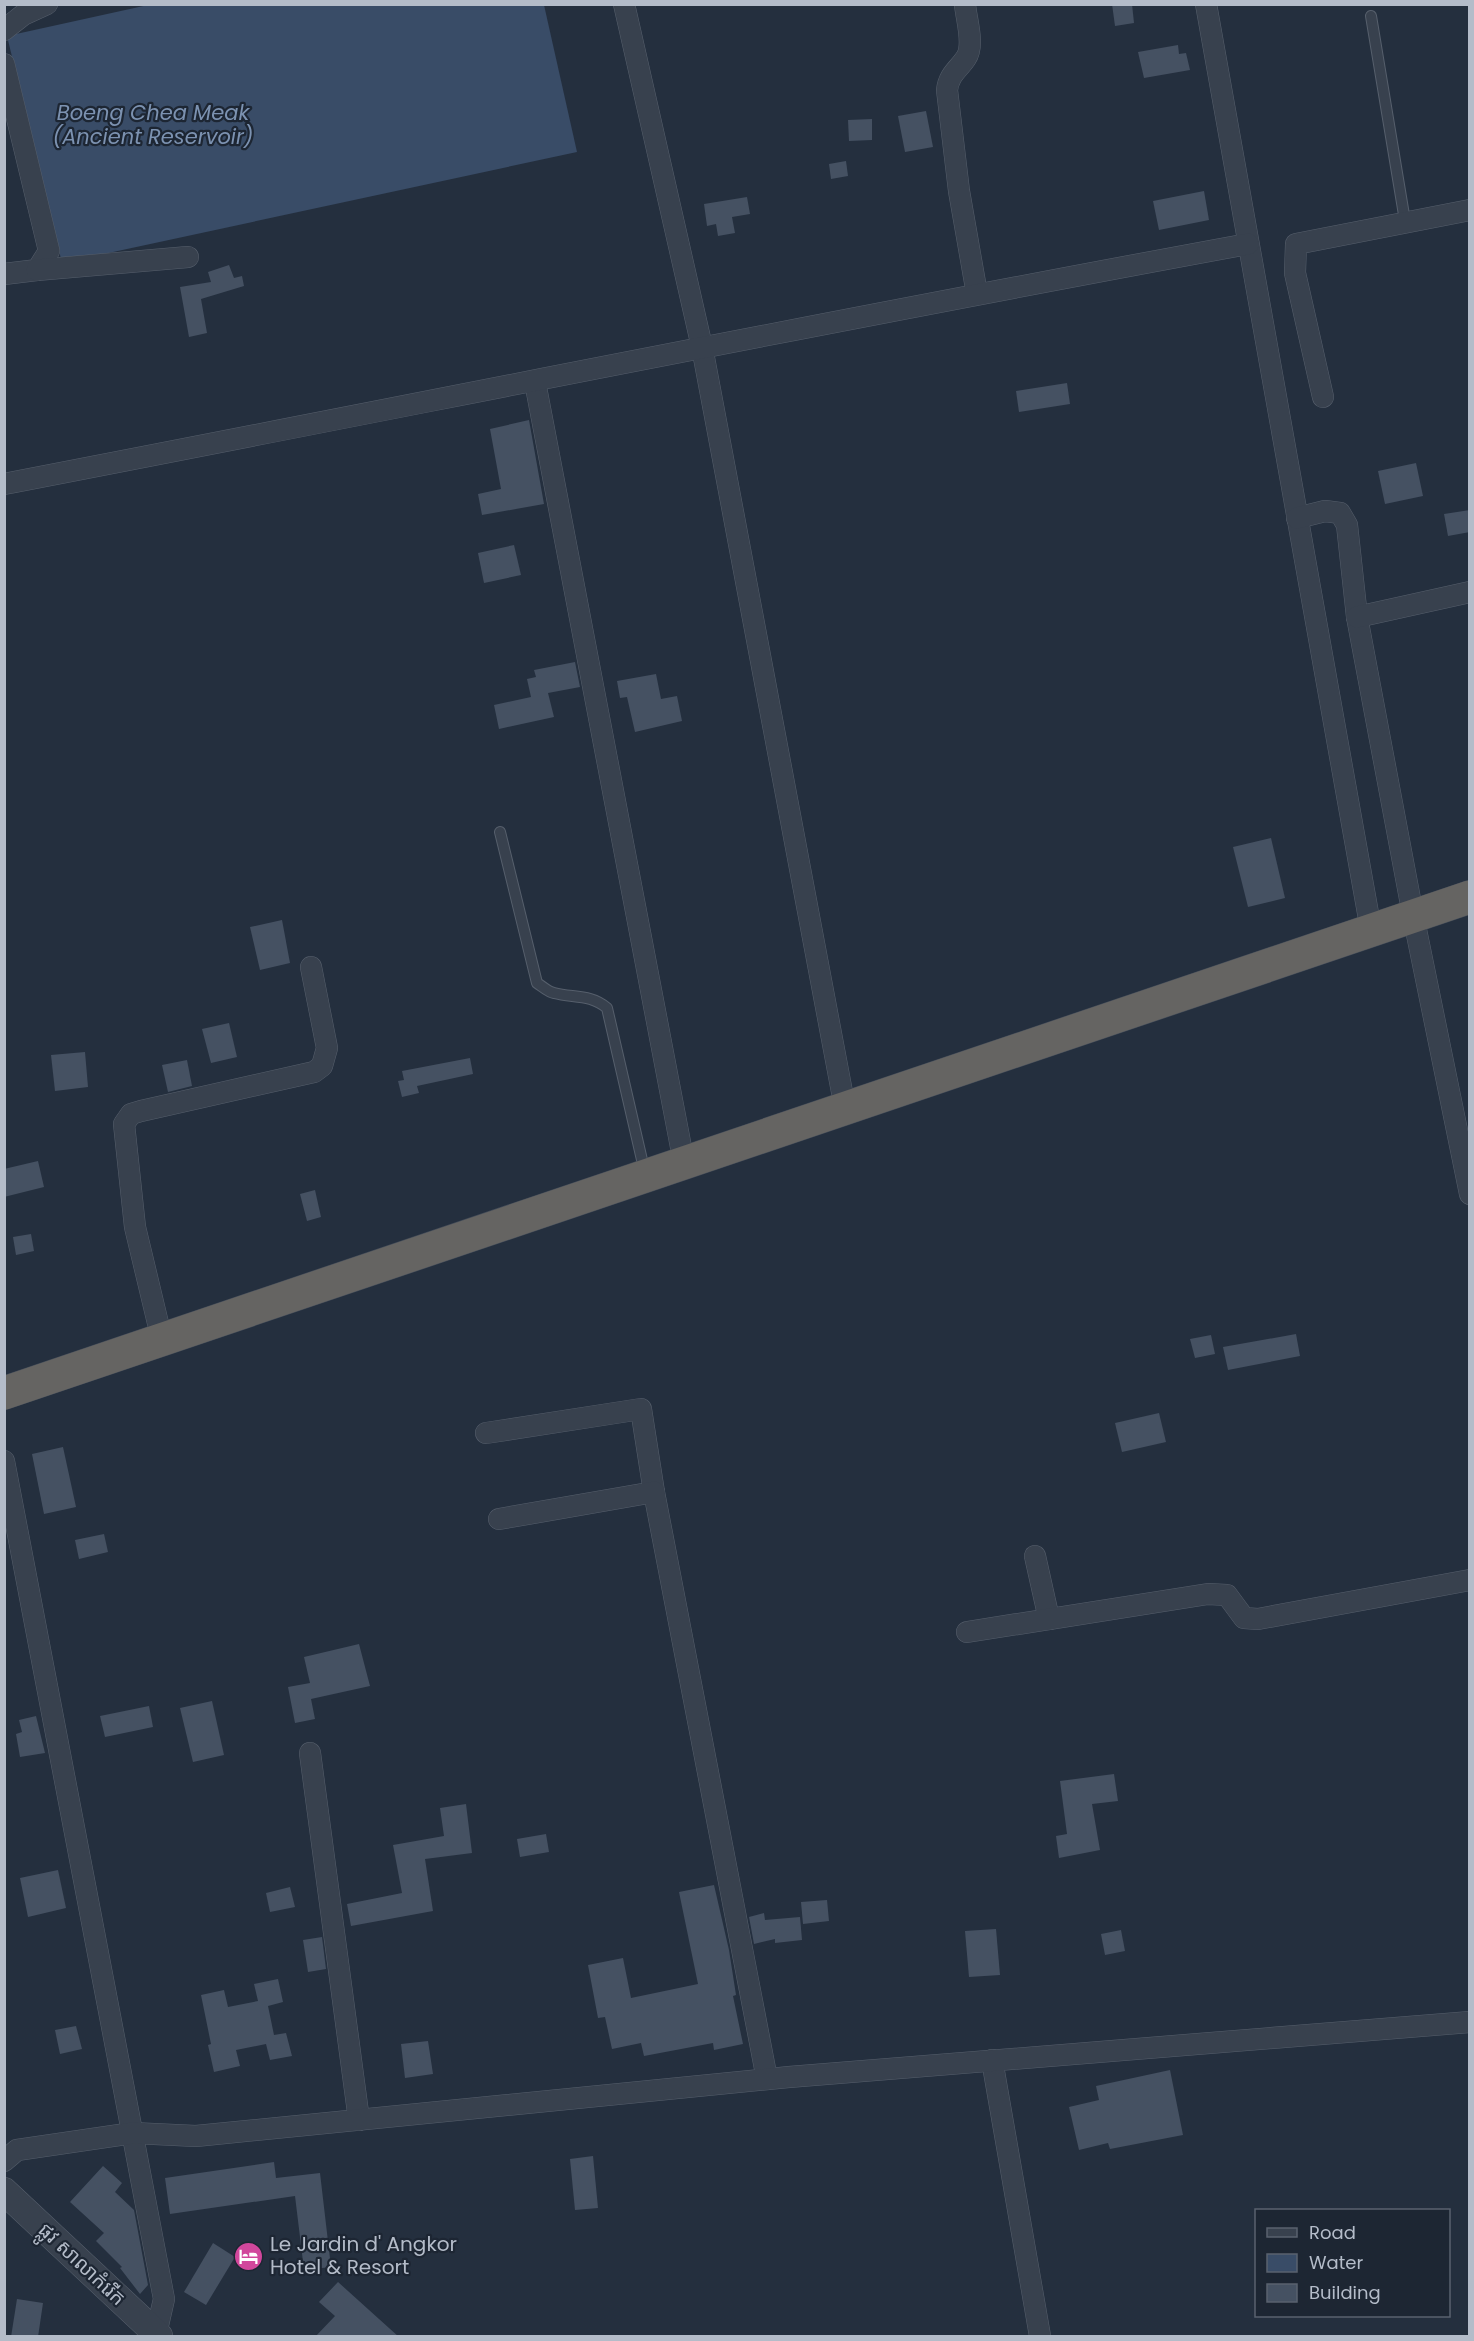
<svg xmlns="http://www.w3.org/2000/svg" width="1474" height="2341" viewBox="0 0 1474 2341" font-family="Poppins,'Noto Sans Khmer',sans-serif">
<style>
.water{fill:#394c67}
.building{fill:#455162}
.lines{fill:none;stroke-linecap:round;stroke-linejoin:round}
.service-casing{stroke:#565f6c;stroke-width:12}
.minor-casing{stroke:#565f6c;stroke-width:22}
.tertiary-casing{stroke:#565f6c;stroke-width:28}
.trunk-casing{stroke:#434c59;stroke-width:34}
.service{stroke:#38414e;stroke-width:10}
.minor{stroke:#38414e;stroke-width:21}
.tertiary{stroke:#38414e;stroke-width:27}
.trunk{stroke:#656462;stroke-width:33}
.labels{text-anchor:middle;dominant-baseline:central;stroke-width:4.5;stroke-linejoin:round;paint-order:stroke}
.poi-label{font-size:20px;fill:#b4bcc9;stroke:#1d2633;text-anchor:start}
.street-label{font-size:20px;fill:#b4bcc9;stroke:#1d2633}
.water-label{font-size:21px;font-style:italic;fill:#7c92b1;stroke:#1d2633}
</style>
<rect width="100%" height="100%" fill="#242f3e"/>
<polygon class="water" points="148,5 544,5 577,152 62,263 7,36"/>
<g class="building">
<polygon points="1112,4 1132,4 1134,23 1115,26"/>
<polygon points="1178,45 1179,54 1186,53 1190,70 1144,78 1138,52"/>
<polygon points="926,111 933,147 905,152 898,116"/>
<polygon points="872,119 872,140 849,141 848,120"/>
<polygon points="846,161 848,176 831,179 829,164"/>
<polygon points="1204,191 1209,220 1159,230 1153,201"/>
<polygon points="747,197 750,214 732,217 735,233 718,236 716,224 707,226 704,204"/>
<polygon points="229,265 234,278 242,276 244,286 201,299 207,333 189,337 180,287 211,282 208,272"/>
<polygon points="1067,383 1070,404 1019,412 1016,391"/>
<polygon points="529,420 544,504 482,515 478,494 501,489 490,429"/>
<polygon points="1416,463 1423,496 1385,504 1378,471"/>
<polygon points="1470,510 1470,532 1448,536 1444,514"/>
<polygon points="514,545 521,575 484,583 478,553"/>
<polygon points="575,662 580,687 548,693 554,717 499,729 494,705 531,697 527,679 536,677 534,670"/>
<polygon points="656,674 661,699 677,696 682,721 635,732 627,697 620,698 617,681"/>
<polygon points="1271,838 1285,898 1248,907 1233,847"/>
<polygon points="282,920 290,963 260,970 250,927"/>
<polygon points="229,1023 237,1057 211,1063 202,1029"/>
<polygon points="85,1052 88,1087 55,1091 51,1055"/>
<polygon points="470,1058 473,1074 417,1086 419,1093 402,1097 398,1081 404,1080 402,1071"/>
<polygon points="187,1060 192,1086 168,1092 162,1065"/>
<polygon points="38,1161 44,1187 4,1197 4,1169"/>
<polygon points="315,1190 321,1217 307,1221 300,1194"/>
<polygon points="31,1234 34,1251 16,1255 13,1237"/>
<polygon points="1296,1334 1300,1356 1228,1370 1223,1347"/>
<polygon points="1211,1335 1215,1354 1195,1358 1190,1339"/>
<polygon points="1159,1413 1166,1442 1122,1452 1115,1423"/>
<polygon points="63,1447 76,1507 44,1514 32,1454"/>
<polygon points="104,1534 108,1552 79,1559 75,1540"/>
<polygon points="359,1644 370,1686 311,1699 315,1719 295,1723 288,1687 310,1683 304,1657"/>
<polygon points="212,1701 224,1755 193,1762 180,1708"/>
<polygon points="149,1706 153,1727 105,1737 100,1716"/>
<polygon points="36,1716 45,1753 20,1757 16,1734 22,1732 19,1720"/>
<polygon points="1114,1774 1118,1801 1092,1804 1100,1850 1059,1858 1056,1836 1067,1834 1060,1781"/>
<polygon points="466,1804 472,1853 425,1859 433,1911 351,1926 347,1904 402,1893 393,1845 444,1836 440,1808"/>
<polygon points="546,1834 549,1852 520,1857 517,1839"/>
<polygon points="58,1870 66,1908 28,1917 20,1878"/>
<polygon points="714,1885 729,1950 736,1995 733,1996 743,2044 714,2050 713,2043 644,2056 641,2043 612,2049 605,2017 598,2018 588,1965 623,1958 631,1998 698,1984 679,1892"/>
<polygon points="290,1887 295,1907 270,1912 266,1893"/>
<polygon points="827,1900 829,1921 803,1924 801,1902"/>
<polygon points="764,1913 765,1920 800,1917 802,1940 775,1943 775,1939 754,1944 749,1917"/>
<polygon points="996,1929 1000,1975 969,1977 965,1931"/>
<polygon points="1121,1930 1125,1951 1105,1955 1101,1934"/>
<polygon points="322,1937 326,1969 308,1972 303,1940"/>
<polygon points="278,1979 283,2002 268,2006 274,2035 286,2033 292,2056 270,2060 266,2044 236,2050 240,2066 214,2072 208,2045 211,2044 201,1995 224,1990 228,2007 258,2001 254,1984"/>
<polygon points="76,2026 82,2049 60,2054 55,2030"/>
<polygon points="428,2041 433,2074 405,2078 401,2044"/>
<polygon points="1170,2070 1183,2135 1110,2149 1108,2143 1079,2150 1069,2107 1099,2100 1096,2086"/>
<polygon points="593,2156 598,2208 575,2210 570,2159"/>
<polygon points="274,2162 276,2178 320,2173 331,2267 304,2270 295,2196 170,2214 165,2178"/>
<polygon points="103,2166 122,2183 115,2192 134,2210 148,2285 140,2294 120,2268 122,2267 96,2241 104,2233 70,2202"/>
<polygon points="213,2243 235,2257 206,2305 184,2292"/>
<polygon points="338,2282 379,2319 399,2337 315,2337 335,2316 319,2302"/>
<polygon points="17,2299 43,2303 38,2337 11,2337"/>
</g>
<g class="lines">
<defs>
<g id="service">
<polyline points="1371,16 1405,221"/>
<path d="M500,832L537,983C542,986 548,992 554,993C573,998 591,994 607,1008L645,1173"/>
</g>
<g id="minor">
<polyline points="624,4 702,347 845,1108"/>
<path d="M965,4C966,19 975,45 966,58C958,70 949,74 947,90L959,191L977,294"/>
<polyline points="1206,4 1371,930"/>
<polyline points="4,30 23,15 47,4"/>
<polyline points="4,64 49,251 37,270 4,274"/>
<polyline points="37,270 188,257"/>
<polyline points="535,382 684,1163"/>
<polyline points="1323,397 1295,273 1296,244 1470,210"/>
<path d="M4,484C419,404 833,320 1248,244"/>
<polyline points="1297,518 1325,511 1340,513 1347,525 1357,617 1413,915 1470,1194"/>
<polyline points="1357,617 1470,592"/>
<polyline points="162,1340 135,1227 124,1124 131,1114 141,1111 314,1072 322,1066 327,1048 311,967"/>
<polyline points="486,1433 641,1409 654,1492"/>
<polyline points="4,1461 164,2299 156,2334"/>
<polyline points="499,1519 654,1492 767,2079"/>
<polyline points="1035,1556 1049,1619"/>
<polyline points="967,1632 1208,1594 1227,1595 1244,1618 1258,1619 1470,1580"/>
<polyline points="310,1753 359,2120"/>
<polyline points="992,2060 1040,2336"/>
<polyline points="4,2161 17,2150 133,2133 196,2136 789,2077 1470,2022"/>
</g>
<polyline id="tertiary" points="4,2191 159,2336"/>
<polyline id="trunk" points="4,1393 1470,897"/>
</defs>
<use href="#service" class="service-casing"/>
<use href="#minor" class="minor-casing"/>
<use href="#tertiary" class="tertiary-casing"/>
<use href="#trunk" class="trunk-casing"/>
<use href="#service" class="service"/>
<use href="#minor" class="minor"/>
<use href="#tertiary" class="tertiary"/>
<use href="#trunk" class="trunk"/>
</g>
<defs>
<symbol id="hotel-disc" viewBox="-11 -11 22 22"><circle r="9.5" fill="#d1479c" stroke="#1d2633"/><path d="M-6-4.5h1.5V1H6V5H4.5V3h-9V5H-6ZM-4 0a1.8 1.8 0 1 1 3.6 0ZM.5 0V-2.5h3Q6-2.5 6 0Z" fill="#fff"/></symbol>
</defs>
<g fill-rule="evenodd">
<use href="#hotel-disc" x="232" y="2240" width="33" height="33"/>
</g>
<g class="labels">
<g class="poi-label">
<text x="270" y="2244">Le Jardin d' Angkor<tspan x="270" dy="23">Hotel &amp; Resort</tspan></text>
</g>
<g class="street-label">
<text transform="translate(82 2264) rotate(43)">ផ្លូវ សាលាកំរើក</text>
</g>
<g class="water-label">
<text x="153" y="112">Boeng Chea Meak<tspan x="153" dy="24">(Ancient Reservoir)</tspan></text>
</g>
</g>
<rect width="1474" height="2341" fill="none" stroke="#b4bcc9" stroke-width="12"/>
<rect x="1255" y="2209" width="195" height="108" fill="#1d2633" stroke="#59626f" stroke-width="1.5"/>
<rect x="1267" y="2228" width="30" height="9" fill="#38414e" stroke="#59626f" stroke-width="1.5"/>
<text x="1309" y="2239" font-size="18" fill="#b4bcc9">Road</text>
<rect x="1267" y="2254" width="30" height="18" fill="#394c67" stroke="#59626f" stroke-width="1.5"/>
<text x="1309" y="2269" font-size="18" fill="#b4bcc9">Water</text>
<rect x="1267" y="2284" width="30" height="18" fill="#455162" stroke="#59626f" stroke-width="1.5"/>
<text x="1309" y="2299" font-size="18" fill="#b4bcc9">Building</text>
</svg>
